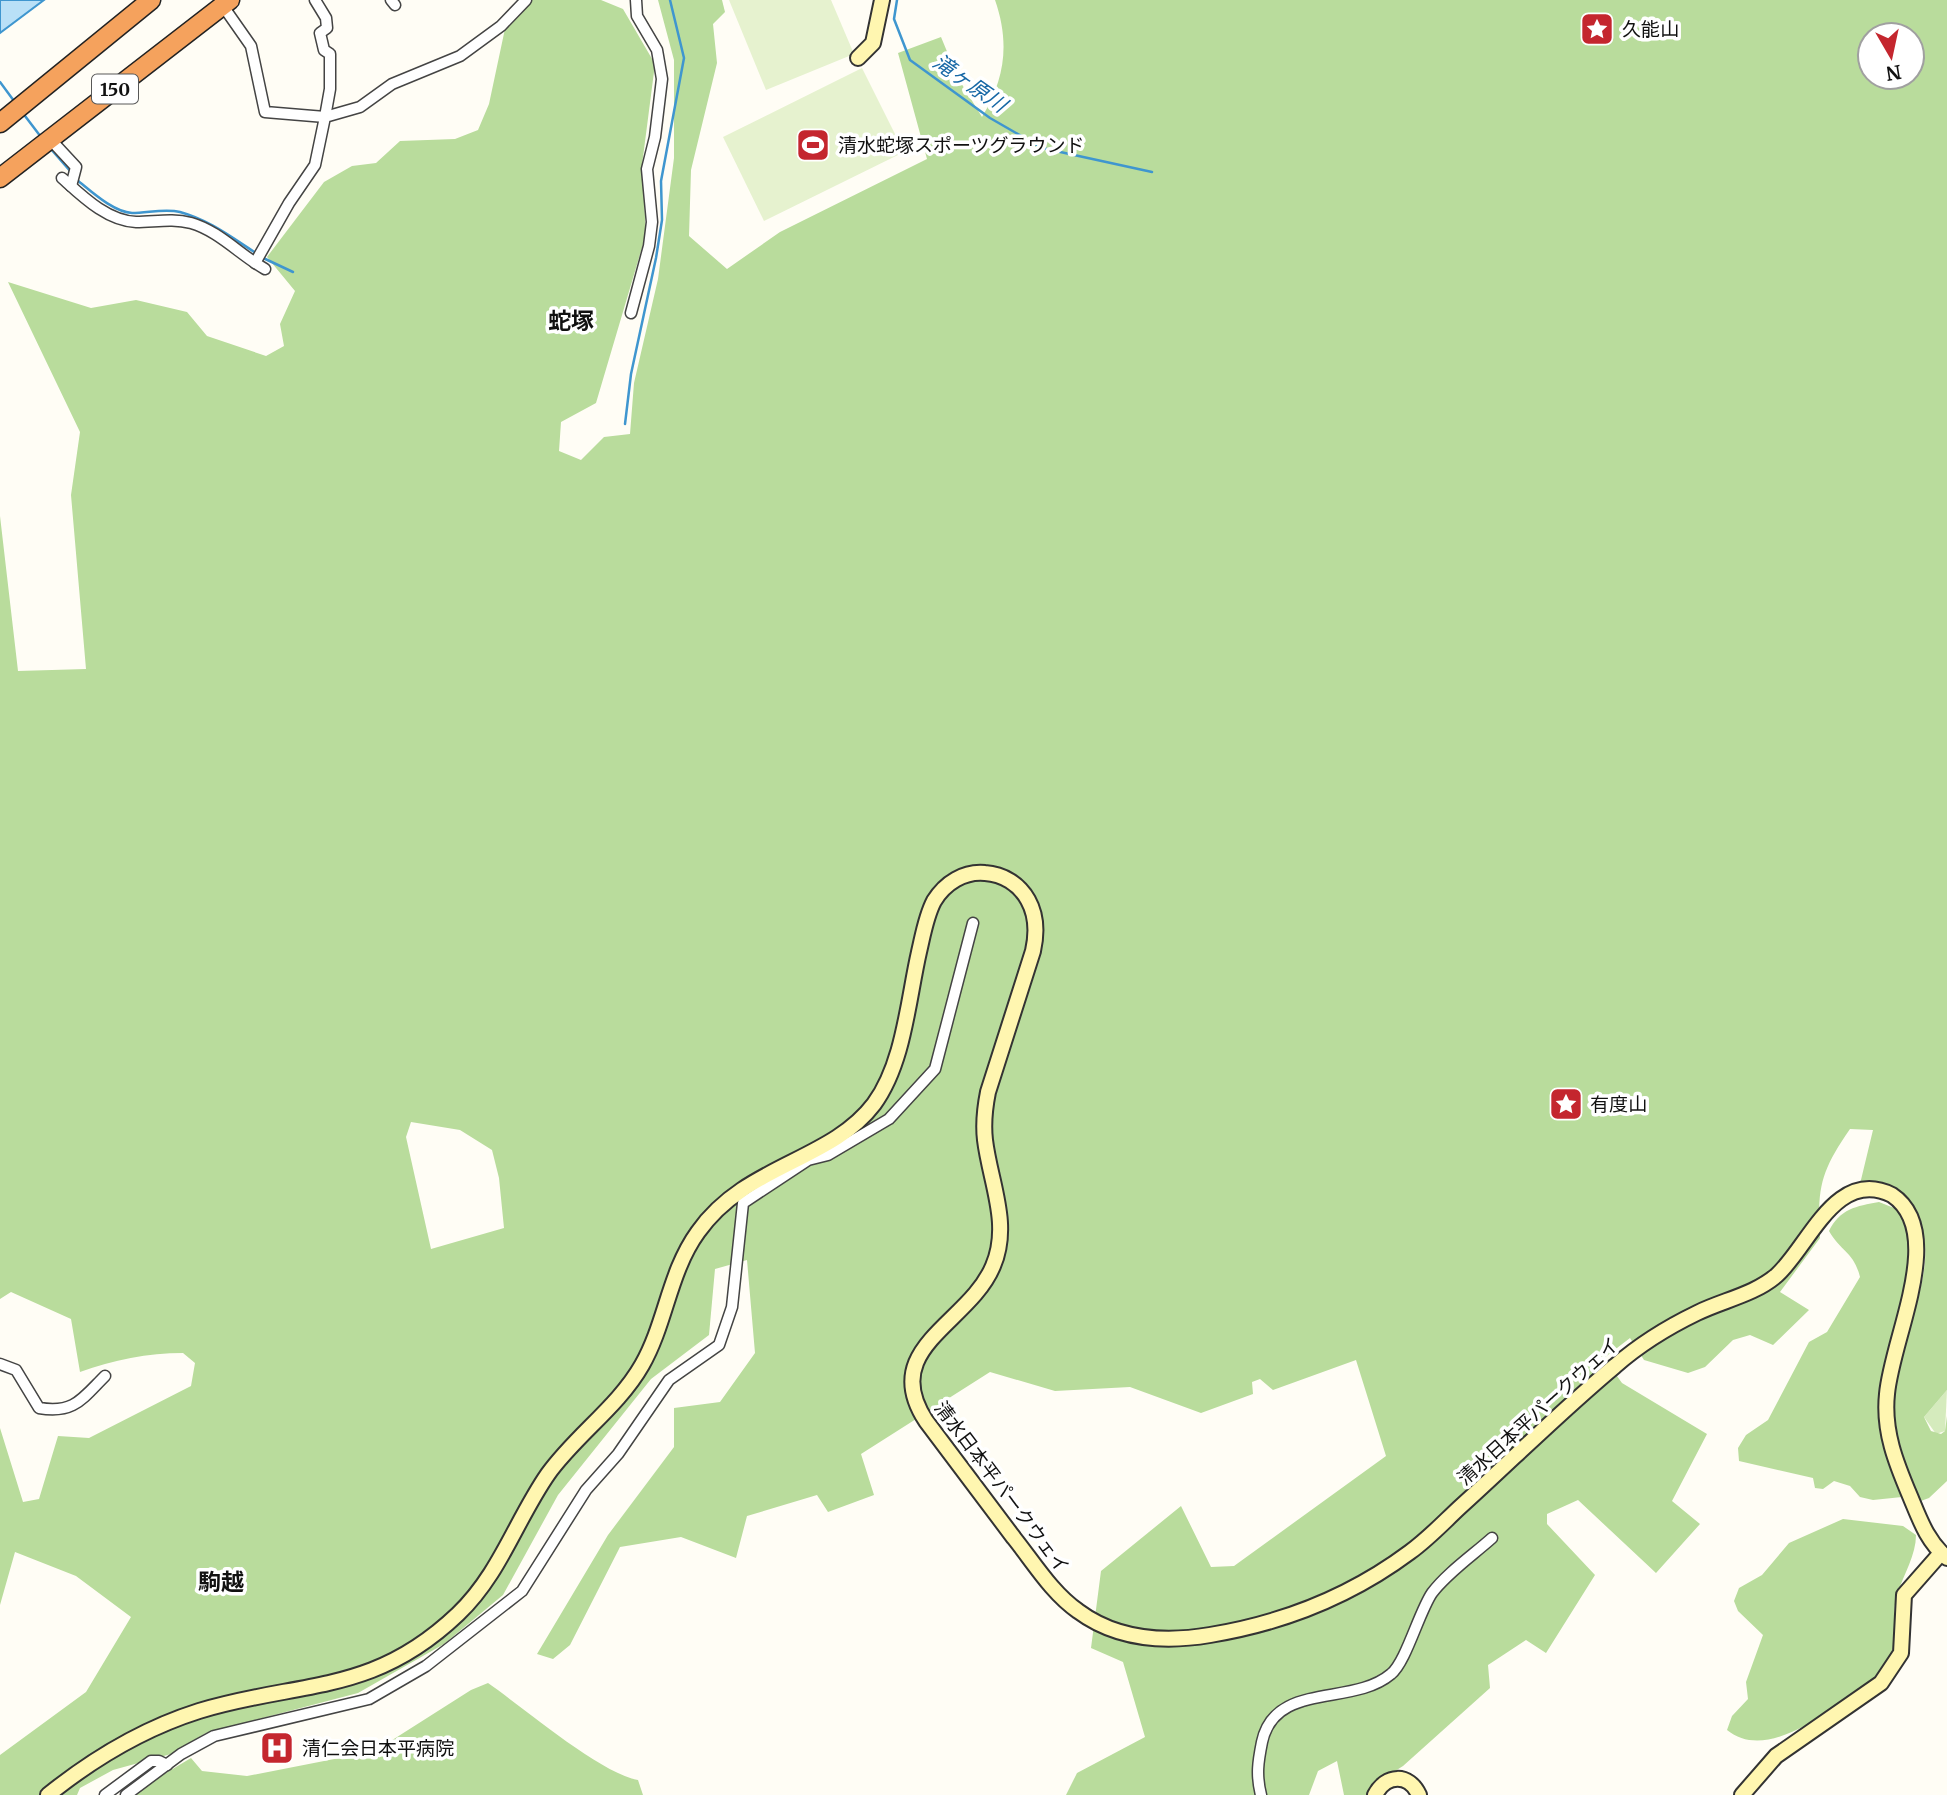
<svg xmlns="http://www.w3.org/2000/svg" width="1947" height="1795" viewBox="0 0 1947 1795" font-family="Merriweather,'Noto Sans JP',serif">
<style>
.green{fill:#d5ebbd}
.forest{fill:#b9dc9c;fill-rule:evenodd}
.pitch{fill:#e6f2cf}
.water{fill:#b9e0f7;stroke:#3f96cf;stroke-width:2}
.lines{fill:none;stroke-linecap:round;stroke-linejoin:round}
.stream{stroke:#3f96cf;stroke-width:2.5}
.street-casing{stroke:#444;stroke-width:13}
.secondary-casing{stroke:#333;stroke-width:18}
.highway-casing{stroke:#222;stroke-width:21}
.street{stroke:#fff;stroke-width:10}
.secondary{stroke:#fff6b0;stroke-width:14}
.highway{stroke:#f5a25d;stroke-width:18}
.labels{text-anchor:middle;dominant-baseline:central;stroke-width:7;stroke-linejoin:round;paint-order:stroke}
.shield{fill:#fff;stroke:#585858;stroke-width:2}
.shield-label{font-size:18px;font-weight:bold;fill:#111}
.poi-label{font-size:19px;fill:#111;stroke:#fff;text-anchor:start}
.street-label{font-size:19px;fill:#111;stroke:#fff}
.water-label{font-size:21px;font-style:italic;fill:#1768a6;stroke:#fff}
.quarter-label{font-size:23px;font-weight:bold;fill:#111;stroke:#fff}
</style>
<rect width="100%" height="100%" fill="#fffdf5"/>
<polygon class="green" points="1947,1390 1945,1431 1936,1434 1924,1417"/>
<g class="forest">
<path d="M532,0H601L623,9L655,64L642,165L646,234L596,403L561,422L559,451L581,460L604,437L630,434L634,383L658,279L674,158V60L658,0H722L725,12L713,24L717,63L691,170L689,236L727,269L780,232L927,159L898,53L941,37L958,78L982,117C1005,79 1010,43 995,0H1947V1390L1924,1417L1931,1431L1941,1434L1945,1431L1947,1416V1481L1929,1498L1918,1502C1902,1462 1888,1426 1894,1382C1903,1325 1947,1258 1912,1206C1895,1190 1883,1186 1860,1184L1873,1130L1850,1129C1821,1171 1817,1187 1820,1238L1780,1292L1809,1310L1773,1345L1750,1335L1733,1340L1705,1367L1688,1373L1644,1360L1630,1338L1604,1358L1622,1383L1707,1434L1672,1501L1700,1524L1656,1573L1578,1500L1547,1514V1524L1595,1575L1546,1653L1526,1640L1488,1665L1490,1688L1403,1766L1384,1778L1372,1795H1344L1337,1761L1318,1771L1309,1795H1066L1077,1773L1145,1737L1123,1662L1091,1648L1101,1571L1181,1506L1211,1567L1234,1566L1386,1456L1356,1360L1273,1390L1260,1379L1252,1382L1253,1394L1201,1413L1130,1387L1055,1391L990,1372L861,1454L874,1495L828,1512L817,1495L747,1516L736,1558L681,1537L620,1547L570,1645L553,1659L537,1654L608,1535L674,1447V1408L720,1402L755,1353L747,1260L715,1269L709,1335L651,1379L558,1495L503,1595L444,1644L358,1693L206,1733L171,1754L113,1770L80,1788L77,1795H0V1755L86,1692L131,1617L76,1576L15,1552L0,1605V1428L23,1502L39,1499L58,1436L89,1438L191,1386L195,1363L183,1353C148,1353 113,1360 80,1372L71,1319L11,1292L0,1299V516L18,671L86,669L71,495L80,432L8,282L91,308L136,300L187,312L207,336L266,356L284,346L280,324L295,291L267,257L324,182L352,166L376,163L400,141L455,139L478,130L489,104L506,24ZM1870,35H1912V77H1870ZM411,1122L460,1130L492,1150L499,1178L504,1228L431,1249L406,1137Z"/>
<path d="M1879,1202L1899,1210L1911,1225L1912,1289L1886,1361L1880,1420L1902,1497L1873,1500L1860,1497L1850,1486L1834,1481L1823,1489L1815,1488L1813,1478L1739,1461L1738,1448L1746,1435L1768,1420L1809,1342L1827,1332L1860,1277C1854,1252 1841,1252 1829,1231C1840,1209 1856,1206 1879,1202Z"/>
<path d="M1843,1519L1903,1526L1916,1535C1916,1555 1904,1574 1898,1592C1887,1623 1906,1644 1879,1674C1842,1700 1771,1766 1727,1730L1732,1716L1748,1699L1746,1682L1763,1635L1738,1611L1734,1601L1739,1588L1762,1575L1789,1543Z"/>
<path d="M488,1683C524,1708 600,1773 638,1780L643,1795H129L191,1758L202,1771L247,1776L375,1751L471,1690Z"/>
</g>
<g class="pitch">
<polygon points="729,0 831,0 854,54 766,90"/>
<polygon points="862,68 904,152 764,221 723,137"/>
</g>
<polygon class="water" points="0,0 44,0 0,33"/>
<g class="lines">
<g class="stream">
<polyline points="897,0 894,19 910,60 990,118 1042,148 1152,172"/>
<polyline points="0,82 14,101"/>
<polyline points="22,112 41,137"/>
<polyline points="50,148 71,172"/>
<path d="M77,180C91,191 113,212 132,213C148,213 165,208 180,212C209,220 231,237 256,253"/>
<polyline points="261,257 293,272"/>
<polyline points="625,424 631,374 656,258 662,220 661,181 684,58 670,0"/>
</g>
<defs>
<g id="street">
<polyline points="391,0 395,5"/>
<polyline points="223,6 251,46 265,112 325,117 330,89 330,54 324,50 320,33 327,28 326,18 315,0"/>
<polyline points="50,139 76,167 71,186"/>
<path d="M62,178C82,196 107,221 136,222C155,222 172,218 191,223C219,231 240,255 265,269"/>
<polyline points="255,263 289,203 315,165 325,117 360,107 392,84 460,56 501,26 526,0"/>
<polyline points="631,313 649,246 652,222 647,169 655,137 662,79 657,50 637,16 636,0"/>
<path d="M0,1364L16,1370L39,1408C74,1414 82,1399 105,1376"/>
<polyline points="105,1795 151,1761 159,1761 167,1765"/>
<polyline points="126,1795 181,1754 214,1736 369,1699 426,1666 522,1591 586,1490 618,1454 669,1380 719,1345 732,1307 743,1203 808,1160 828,1155 889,1119 935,1069 973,923"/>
<path d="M1261,1795C1256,1775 1258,1762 1262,1742C1275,1681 1352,1707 1391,1674C1406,1662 1419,1612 1432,1593C1447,1573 1473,1555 1492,1538"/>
</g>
<g id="secondary">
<polyline points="858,58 873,43 882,0"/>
<path d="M48,1795C94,1758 142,1729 199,1711C301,1680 372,1696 458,1614C500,1574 516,1520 548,1474C576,1435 618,1407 642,1365C666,1323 669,1272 698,1232C746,1164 830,1162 874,1104C904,1063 908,1000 919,952C923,935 926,916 934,901C945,883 964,871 985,873C1003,874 1019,884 1028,900C1037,916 1037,933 1033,951L988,1092C985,1107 983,1123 985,1140C990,1182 1011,1224 993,1266C969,1324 878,1348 926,1421C955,1460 985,1499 1014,1538C1034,1563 1052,1593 1078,1611C1117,1640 1163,1643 1210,1635C1283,1623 1351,1596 1410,1552C1428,1539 1443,1523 1459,1508C1511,1461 1561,1411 1615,1366C1639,1345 1668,1327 1697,1313C1723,1300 1754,1295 1777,1275C1809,1246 1836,1167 1892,1195C1947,1232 1892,1337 1887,1394C1883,1431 1896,1463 1910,1496C1920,1520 1927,1541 1947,1558"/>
<path d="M1375,1795C1386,1774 1409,1773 1419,1795"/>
<polyline points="1742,1795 1776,1756 1881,1683 1901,1653 1904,1595 1941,1553"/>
</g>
<g id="highway">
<polyline points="0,123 151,0"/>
<polyline points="0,178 230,0"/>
</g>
</defs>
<use href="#street" class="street-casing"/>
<use href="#secondary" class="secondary-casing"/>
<use href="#highway" class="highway-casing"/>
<use href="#street" class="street"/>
<use href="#secondary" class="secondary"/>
<use href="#highway" class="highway"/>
</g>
<defs>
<symbol id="sight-square" viewBox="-11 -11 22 22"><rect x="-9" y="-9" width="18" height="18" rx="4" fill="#c4262e" stroke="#fff"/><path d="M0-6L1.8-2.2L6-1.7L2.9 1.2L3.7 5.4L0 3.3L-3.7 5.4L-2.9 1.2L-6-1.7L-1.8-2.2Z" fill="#fff"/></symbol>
<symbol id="stadium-square" viewBox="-11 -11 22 22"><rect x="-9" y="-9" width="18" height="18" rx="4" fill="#c4262e" stroke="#fff"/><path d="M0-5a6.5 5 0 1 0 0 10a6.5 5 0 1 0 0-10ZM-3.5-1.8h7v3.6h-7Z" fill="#fff"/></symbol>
<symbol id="hospital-square" viewBox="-11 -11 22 22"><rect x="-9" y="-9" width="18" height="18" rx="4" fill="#c4262e" stroke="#fff"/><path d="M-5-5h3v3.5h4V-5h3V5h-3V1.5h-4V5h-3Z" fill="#fff"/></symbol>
</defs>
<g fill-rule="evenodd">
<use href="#sight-square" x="1578" y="10" width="38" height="38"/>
<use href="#stadium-square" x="794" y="126" width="38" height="38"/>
<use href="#sight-square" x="1547" y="1085" width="38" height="38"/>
<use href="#hospital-square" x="258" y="1729" width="38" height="38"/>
</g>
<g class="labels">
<rect class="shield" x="92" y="74.5" width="46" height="29" rx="5"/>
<g class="shield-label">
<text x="115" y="89">150</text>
</g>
<g class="poi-label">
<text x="1622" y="29">久能山</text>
<text x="838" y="145">清水蛇塚スポーツグラウンド</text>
<text x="1590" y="1104">有度山</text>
<text x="302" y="1748">清仁会日本平病院</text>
</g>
<g class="street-label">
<text transform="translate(1538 1411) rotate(-42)">清水日本平パークウェイ</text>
<text transform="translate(1002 1487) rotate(53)">清水日本平パークウェイ</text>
</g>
<g class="water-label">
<text transform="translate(970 83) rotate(35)">滝ヶ原川</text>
</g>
<g class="quarter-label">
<text x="571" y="320">蛇塚</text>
<text x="221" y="1581">駒越</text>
</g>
</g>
<g transform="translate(1891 56) rotate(171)"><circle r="33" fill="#ffffff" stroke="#a0a0a0" stroke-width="2"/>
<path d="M0-5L12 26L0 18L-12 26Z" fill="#c4262e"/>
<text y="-10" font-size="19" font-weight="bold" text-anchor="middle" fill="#111111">N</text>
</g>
</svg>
